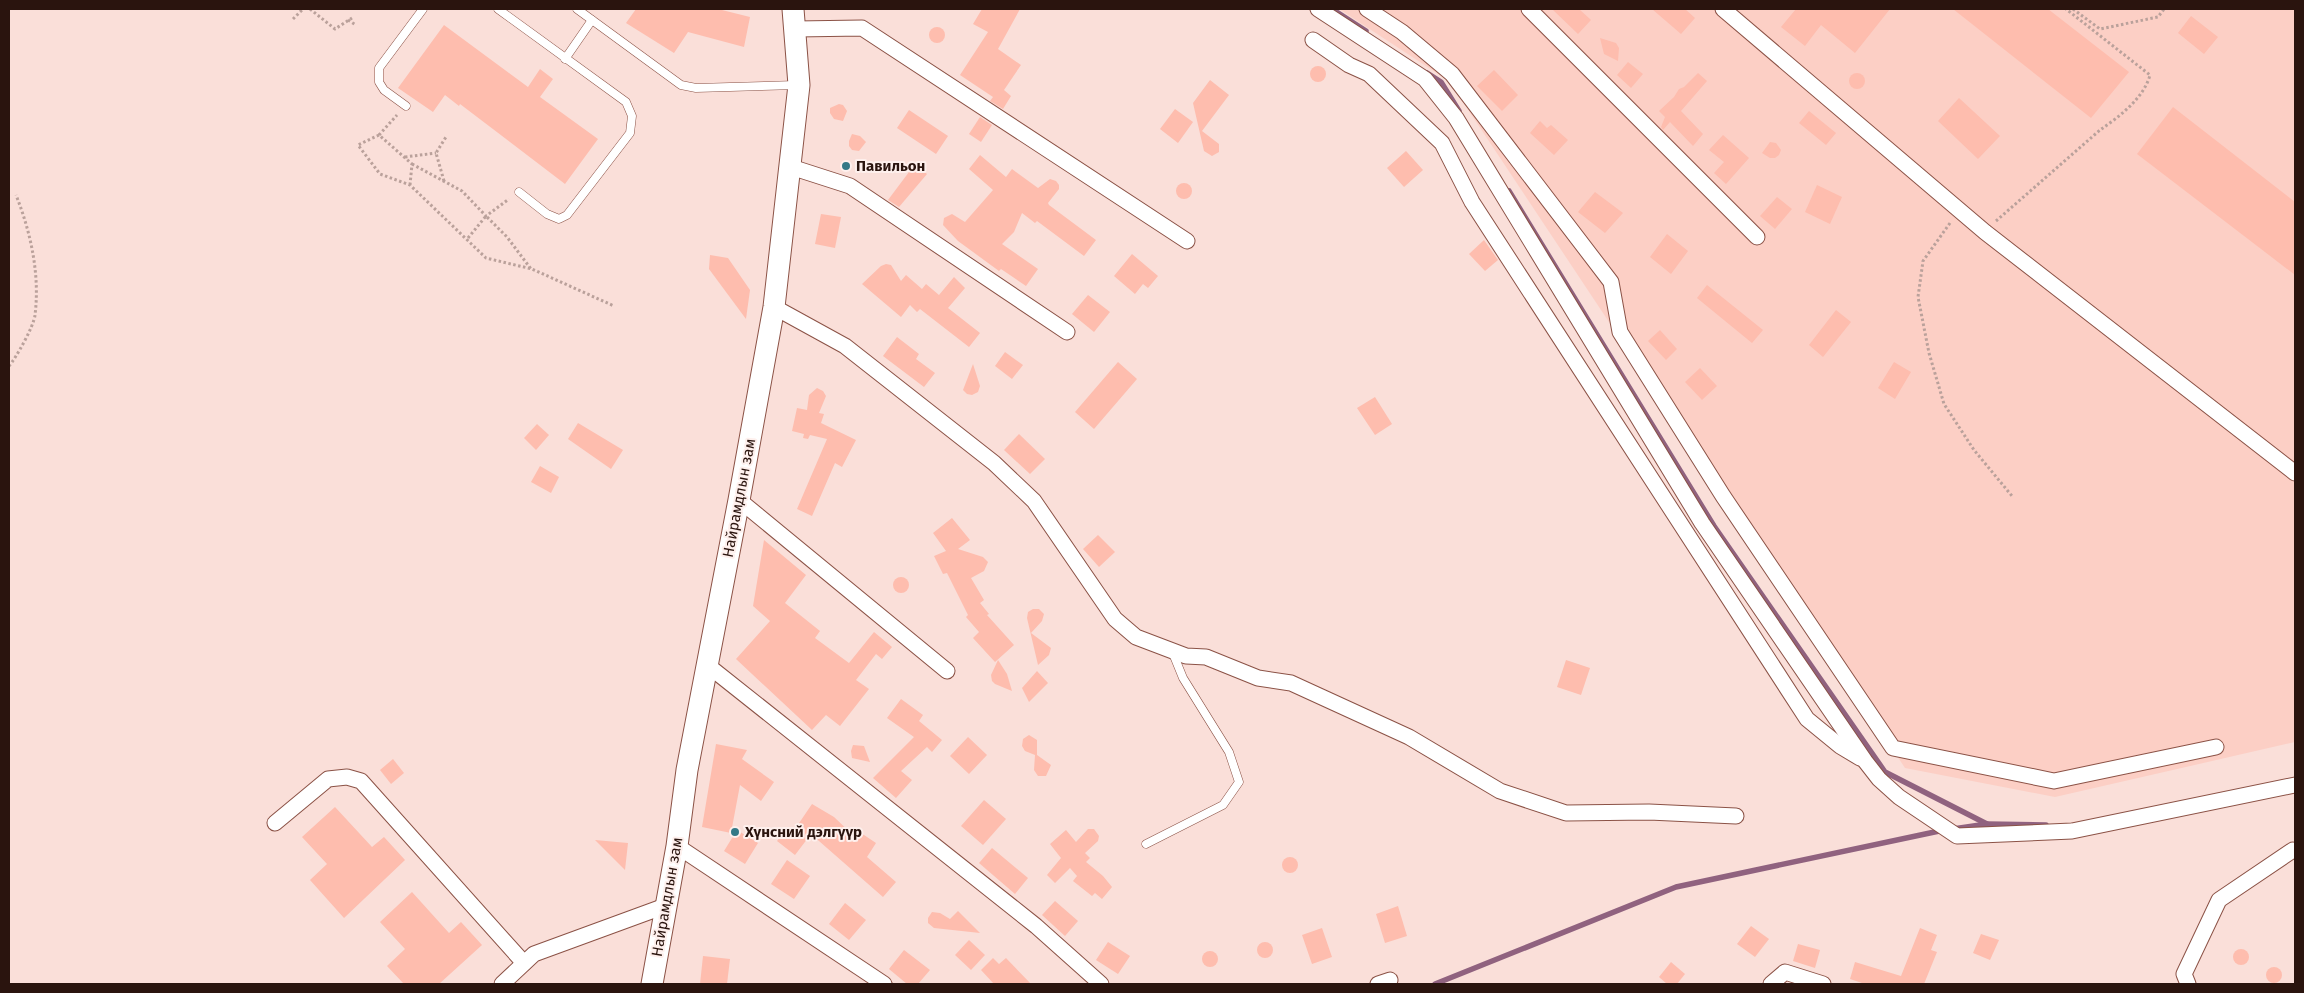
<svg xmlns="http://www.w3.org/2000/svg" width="2304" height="993" viewBox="0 0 2304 993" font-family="'Fira Sans',sans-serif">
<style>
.built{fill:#fccfc5}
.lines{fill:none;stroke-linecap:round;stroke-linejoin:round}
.stream{stroke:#90627f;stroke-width:5.5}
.building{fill:#febdae}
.service-casing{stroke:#8b5246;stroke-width:9}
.minor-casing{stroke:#8b5246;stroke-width:17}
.secondary-casing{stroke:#8b5246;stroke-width:23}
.path{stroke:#baa19b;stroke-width:3;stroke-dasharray:2.5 2.5;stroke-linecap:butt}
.service{stroke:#fff;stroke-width:8}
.minor{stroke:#fff;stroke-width:15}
.secondary{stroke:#fff;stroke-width:21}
.poi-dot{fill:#347987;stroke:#fef0ed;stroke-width:2}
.labels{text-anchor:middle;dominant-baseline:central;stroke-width:4;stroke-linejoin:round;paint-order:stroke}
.poi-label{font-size:15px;font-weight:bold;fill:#2a140e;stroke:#fef0ed;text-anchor:start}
.street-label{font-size:15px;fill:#2a140e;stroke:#fef0ed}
</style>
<rect width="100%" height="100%" fill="#fadfd9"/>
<polygon class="built" points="1339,9 2295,9 2295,742 2055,797 1905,768 1449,81"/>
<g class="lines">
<g class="stream">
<polyline points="1332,9 1366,31"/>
<polyline points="1427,73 1441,82 1459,111"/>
<polyline points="1509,191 1714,526 1885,772 1987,824"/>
<polyline points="1953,829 1987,824 2046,825"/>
<polyline points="1435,984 1676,887 1944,830"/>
</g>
</g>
<g class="building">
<polygon points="636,9 718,9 750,17 744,47 688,32 674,53 626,23"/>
<polygon points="982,9 1020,9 998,49 1021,65 1004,90 1011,96 1003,109 990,101 993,97 960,75 988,32 973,24"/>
<polygon points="1552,9 1579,9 1591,20 1578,34"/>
<polygon points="1652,9 1685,9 1695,18 1681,34"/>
<polygon points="1796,9 1890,9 1855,53 1821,25 1805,46 1781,27"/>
<polygon points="1953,9 2048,9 2129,72 2091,118"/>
<polygon points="2191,16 2218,37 2204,54 2178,33"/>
<polygon points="444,25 528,87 540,69 553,79 540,97 598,139 565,184 460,104 459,106 445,95 433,112 398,88"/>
<circle cx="937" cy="35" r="8"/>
<polygon points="1600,38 1616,43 1619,48 1618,61 1604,54"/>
<polygon points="1628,62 1643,74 1631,88 1617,75"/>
<circle cx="1318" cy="74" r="8"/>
<polygon points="1494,70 1518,95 1502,111 1477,86"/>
<circle cx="1857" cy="81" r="8"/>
<polygon points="1698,73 1707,81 1681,111 1703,134 1693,146 1670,122 1663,130 1661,127 1665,117 1659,111 1674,97 1679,89 1684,87"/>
<polygon points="1210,80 1229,95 1202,131 1219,144 1219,152 1212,156 1204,151 1193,103"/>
<polygon points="1959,98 2000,136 1978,159 1938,121"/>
<polygon points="839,104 843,105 847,111 843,121 834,119 830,113 830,108"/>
<polygon points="2173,107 2295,202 2295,275 2137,154"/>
<polygon points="1175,109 1193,122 1178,143 1160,129"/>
<polygon points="909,110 948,136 936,154 897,128"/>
<polygon points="1809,111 1836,133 1826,145 1799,123"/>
<polygon points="980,117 992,125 981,142 969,134"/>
<polygon points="1540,121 1547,128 1551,125 1568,140 1554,155 1530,133"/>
<polygon points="852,134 860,136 866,142 859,151 852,150 849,146 849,141"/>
<polygon points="1723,135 1749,158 1726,184 1714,173 1724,162 1709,150"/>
<polygon points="1770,142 1776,143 1781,150 1779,155 1775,158 1770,158 1762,153"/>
<polygon points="1406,151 1423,170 1404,187 1387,168"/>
<polygon points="980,155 1006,177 1012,169 1038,188 1050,179 1056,181 1059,185 1059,189 1048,203 1049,205 1096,240 1084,256 1037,221 1035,223 1022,213 1014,232 1002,244 1038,269 1026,286 1001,269 999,271 958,241 943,225 944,218 952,214 965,222 993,190 969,169"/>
<polygon points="915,164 927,174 899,207 888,200"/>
<circle cx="1184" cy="191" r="8"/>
<polygon points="1817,185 1842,197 1830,224 1805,212"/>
<polygon points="1595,192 1623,213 1605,233 1578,212"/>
<polygon points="1777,197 1792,209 1775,229 1760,216"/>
<polygon points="821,214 841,217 835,248 815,244"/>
<polygon points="1667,234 1688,251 1671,274 1650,257"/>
<polygon points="1484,240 1498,260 1485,271 1469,254"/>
<polygon points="1132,254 1158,276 1148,288 1143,284 1135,294 1114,276"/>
<polygon points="710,255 728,258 750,290 746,319 709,269"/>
<polygon points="886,264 891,265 901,281 906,275 922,289 926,284 939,295 954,277 965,288 948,308 980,333 969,347 920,309 917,312 910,305 901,317 862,284 881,266"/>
<polygon points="1707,285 1763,330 1752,343 1697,298"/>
<polygon points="1088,295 1110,312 1094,332 1072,314"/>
<polygon points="1836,310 1851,322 1823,357 1809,345"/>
<polygon points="1660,330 1677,349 1666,360 1648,341"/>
<polygon points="897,337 919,354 916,359 935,373 924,387 883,356"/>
<polygon points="1005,352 1023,365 1012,379 995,366"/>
<polygon points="1118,362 1137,379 1094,429 1075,412"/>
<polygon points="1894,362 1911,372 1895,399 1878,388"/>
<polygon points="973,364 980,386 978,392 972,395 967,394 963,390"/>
<polygon points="1700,368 1717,386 1702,400 1685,382"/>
<polygon points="817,388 823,391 826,396 819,413 824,414 821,423 856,440 842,467 835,463 812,516 797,509 827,439 810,435 808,439 803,438 804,434 792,431 797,408 807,410 809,395"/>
<polygon points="1375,397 1392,424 1375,435 1357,408"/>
<polygon points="578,423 623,450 611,469 568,439"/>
<polygon points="537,424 549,435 536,450 524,438"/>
<polygon points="1019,434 1045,459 1030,474 1004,450"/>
<polygon points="540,466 559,477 551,493 531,482"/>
<polygon points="952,518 970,540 958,549 983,557 988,562 984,571 971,578 984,600 980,603 989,614 987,615 1014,645 995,662 973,638 979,632 966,617 968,615 947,573 943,574 934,556 946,551 933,533"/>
<polygon points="1098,535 1115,552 1099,567 1083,549"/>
<polygon points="764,540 806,575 785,603 820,631 815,638 849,663 874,632 892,647 882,659 876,654 856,680 869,689 840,726 826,715 812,730 736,659 770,621 753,606"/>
<circle cx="901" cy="585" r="8"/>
<polygon points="1033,609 1039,609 1044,614 1042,621 1031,633 1051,648 1049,655 1038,665 1027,618 1028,612"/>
<polygon points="998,660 1007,674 1012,691 995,684 992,681 991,675"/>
<polygon points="1566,660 1590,668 1581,695 1557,687"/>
<polygon points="1037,671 1048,683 1029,702 1022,688"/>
<polygon points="901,699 923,715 919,721 942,740 932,752 927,747 901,771 912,780 896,798 873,778 914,737 887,718"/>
<polygon points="1029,735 1037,740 1037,755 1051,765 1046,776 1038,776 1034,770 1035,755 1025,751 1022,746 1023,739"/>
<polygon points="968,737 987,755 969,774 950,756"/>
<polygon points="716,744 747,750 742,759 774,782 761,801 740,785 731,833 702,827"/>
<polygon points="853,745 864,746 870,762 852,758 851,751"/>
<polygon points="393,759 404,773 391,784 380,770"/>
<polygon points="984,800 1006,819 983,845 961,826"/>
<polygon points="812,804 834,817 857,839 861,833 876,843 867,857 896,882 883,897 811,834 795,855 777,841 788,827 793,832"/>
<polygon points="335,807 372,847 384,837 405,860 344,918 310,880 327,864 302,837"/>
<polygon points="1088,829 1094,829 1099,836 1098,841 1085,853 1090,858 1086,862 1103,876 1112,887 1102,899 1095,893 1092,896 1073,881 1077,876 1070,868 1055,883 1047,875 1061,858 1050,844 1066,830 1076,842"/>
<polygon points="737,830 758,843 745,864 724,851"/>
<polygon points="595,840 628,843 625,870"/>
<polygon points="992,848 1028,878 1015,894 979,863"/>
<circle cx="1290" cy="865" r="8"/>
<polygon points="787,860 810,876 794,899 771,884"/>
<polygon points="412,892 449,933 461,922 482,945 439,984 404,984 387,966 405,949 380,922"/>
<polygon points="1055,901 1078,921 1065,936 1042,915"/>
<polygon points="845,903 866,920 849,940 829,924"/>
<polygon points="1398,906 1407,936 1385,943 1376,914"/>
<polygon points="958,911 980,933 934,928 928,923 928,918 932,912 940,913 950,919"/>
<polygon points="1751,926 1769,939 1755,957 1737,944"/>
<polygon points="1322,928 1332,957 1312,964 1302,935"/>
<polygon points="1920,928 1937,935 1931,950 1937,952 1924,984 1865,984 1850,979 1855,962 1901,976"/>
<polygon points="1981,934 1999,940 1990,960 1973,953"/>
<polygon points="969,940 985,955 971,970 955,955"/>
<circle cx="1265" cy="950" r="8"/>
<polygon points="1108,942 1130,956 1118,974 1096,960"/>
<polygon points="1798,944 1820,950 1815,968 1793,961"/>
<circle cx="2241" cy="957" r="8"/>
<polygon points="904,950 930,970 918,984 907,984 889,969"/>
<circle cx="1210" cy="959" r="8"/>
<polygon points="703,956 730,959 727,984 700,984"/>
<polygon points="993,958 999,964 1006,958 1031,984 994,984 981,970"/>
<polygon points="1671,962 1685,974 1677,984 1667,984 1659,977"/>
<circle cx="2274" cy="975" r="8"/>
</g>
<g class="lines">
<defs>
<g id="service">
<polyline points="498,9 626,102 632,116 630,133 567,215 559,219 547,214 519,192"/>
<polyline points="577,9 681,85 696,88 797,85"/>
<polyline points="565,59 592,20"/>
<polyline points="406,106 384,90 379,82 379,68 423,9"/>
<polyline points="1146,844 1223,805 1239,782 1229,752 1183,678 1172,651"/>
</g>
<g id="minor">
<polyline points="1318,9 1425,79 1456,118 1702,523 1865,761 1879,779 1899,797 1957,836 2072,831 2295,785"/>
<polyline points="1367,9 1402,32 1452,74 1611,282 1620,332 1723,496 1893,748 2054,781 2216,747"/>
<polyline points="1529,9 1757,237"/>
<polyline points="1723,9 1985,232 2295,473"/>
<polyline points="796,29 862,28 1187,241"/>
<polyline points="1313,40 1349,65 1369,74 1442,143 1472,202 1807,719 1840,746 1860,758"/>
<polyline points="791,167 850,186 1067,332"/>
<polyline points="774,307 845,346 994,463 1034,501 1115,619 1136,637 1186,656 1206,657 1258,678 1291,683 1409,737 1500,791 1566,813 1649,812 1736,816"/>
<polyline points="739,500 947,671"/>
<polyline points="706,664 1036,926 1101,984"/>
<polyline points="275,823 328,779 347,777 361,781 524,963"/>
<polyline points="677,846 884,984"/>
<polyline points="502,984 534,954 665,906"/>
<polyline points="1378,984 1390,980"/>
<polyline points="1771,984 1785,972 1823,984"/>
<polyline points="2188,984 2184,974 2219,900 2293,850"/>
</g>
<polyline id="secondary" points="652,984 677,846 687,770 739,500 774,307 799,85 793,9"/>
</defs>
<use href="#service" class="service-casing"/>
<use href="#minor" class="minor-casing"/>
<use href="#secondary" class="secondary-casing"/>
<g class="path">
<polyline points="310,9 335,29 352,18"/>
<polyline points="2073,9 2100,29 2158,17 2164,9"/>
<polyline points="293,19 303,9"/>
<polyline points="348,20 356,25"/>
<polyline points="379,135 397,115"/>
<polyline points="405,157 436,153"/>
<polyline points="412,164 462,191 486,216 509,199"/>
<polyline points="444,181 436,153 446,137"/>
<polyline points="410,185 412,164 379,135 358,145 380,174 410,185 486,258 532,269 614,306"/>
<path d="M1996,221L2100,130C2119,117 2144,98 2150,75L2066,9"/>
<polyline points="1950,223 1923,261 1918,297 1929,353 1944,404 1974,450 2012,496"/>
<polyline points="468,238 486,216 507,237 531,269"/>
<path d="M9,366C16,358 34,326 35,315C40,275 31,233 16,195"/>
</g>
<use href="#service" class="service"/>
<use href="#minor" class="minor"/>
<use href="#secondary" class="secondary"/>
</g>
<g class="poi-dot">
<circle cx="846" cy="166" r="5"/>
<circle cx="735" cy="832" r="5"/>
</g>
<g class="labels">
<g class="poi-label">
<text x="856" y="166">Павильон</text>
<text x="745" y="832">Хүнсний дэлгүүр</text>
</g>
<g class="street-label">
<text transform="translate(739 498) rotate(-79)">Найрамдлын зам</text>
<text transform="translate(667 897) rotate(-80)">Найрамдлын зам</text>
</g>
</g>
<rect width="2304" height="993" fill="none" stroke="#2a140e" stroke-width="20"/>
</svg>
